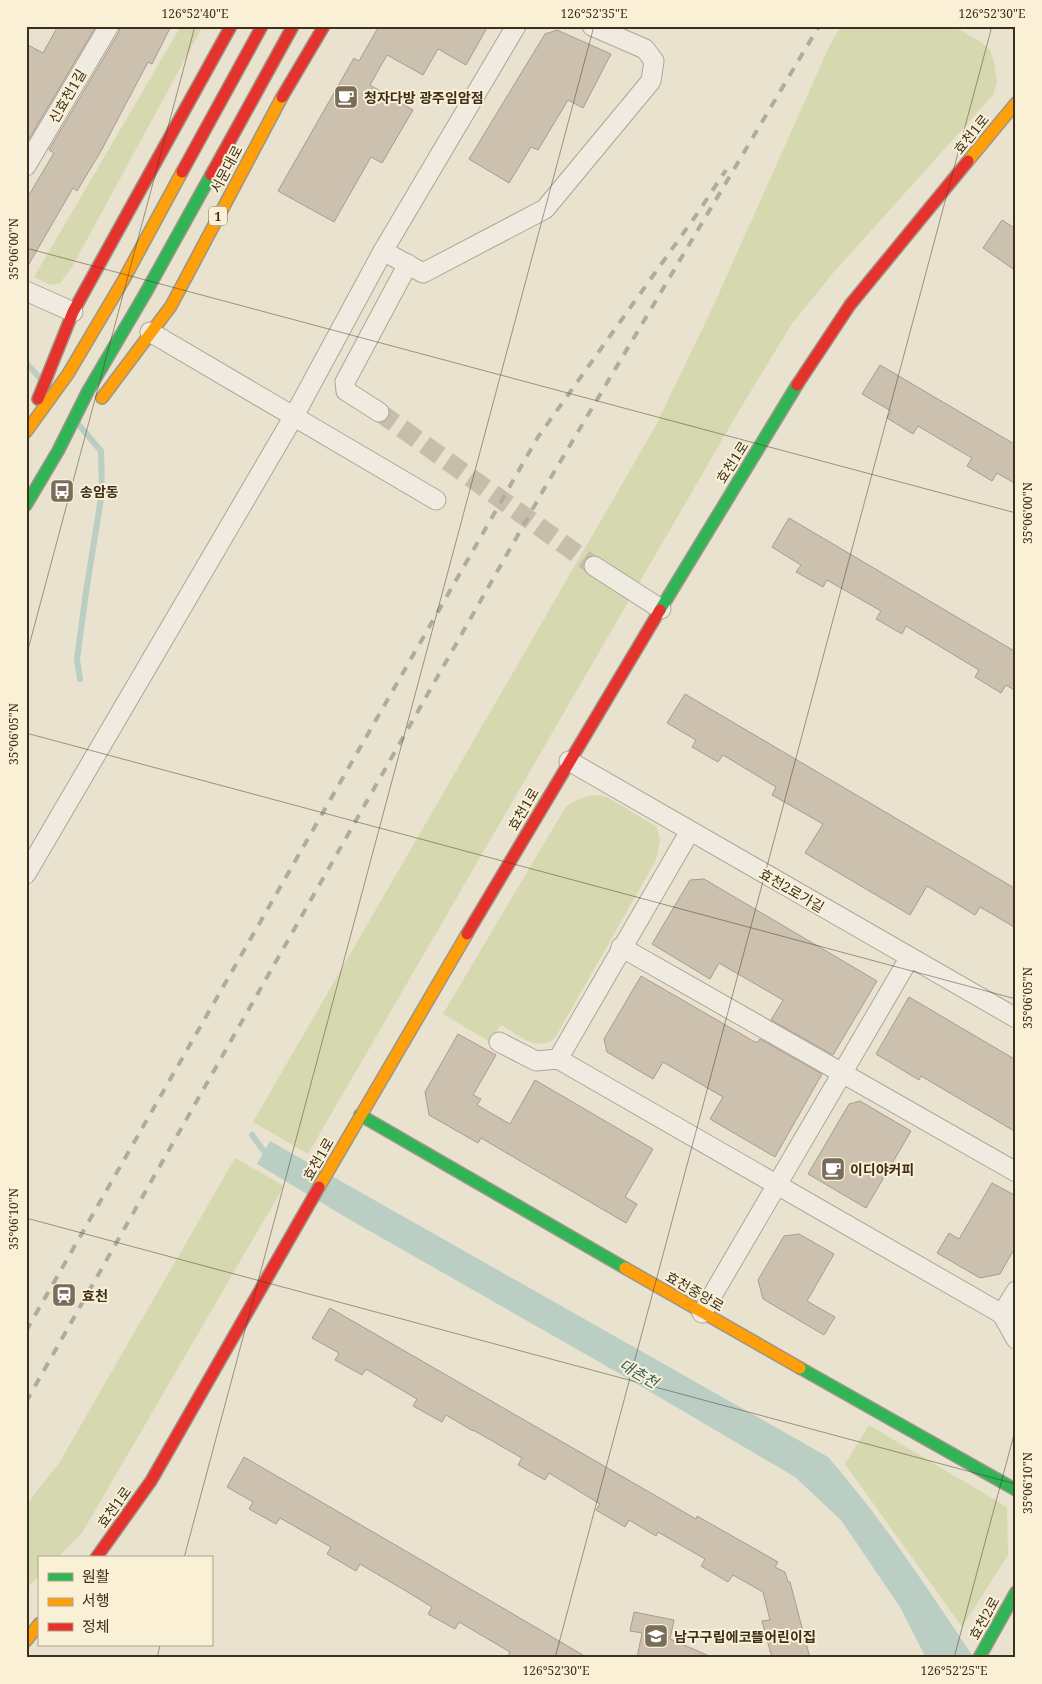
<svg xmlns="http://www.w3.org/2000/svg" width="1042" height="1684" viewBox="0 0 1042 1684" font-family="'Noto Serif','Noto Sans KR',serif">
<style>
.green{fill:#d6d9af}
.water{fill:#bacec3}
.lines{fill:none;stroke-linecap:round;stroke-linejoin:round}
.stream{stroke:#bacec3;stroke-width:6}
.building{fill:#ccc0af;stroke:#a99d8d}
.street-tunnel{stroke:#c6beab;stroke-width:19;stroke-dasharray:19 9;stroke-linecap:butt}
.street-casing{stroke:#ada697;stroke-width:21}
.fast-casing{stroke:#9d9687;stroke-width:14}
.slow-casing{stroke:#9d9687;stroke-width:14}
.jam-casing{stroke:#9d9687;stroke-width:14}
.street{stroke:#f0ebe1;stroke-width:19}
.fast{stroke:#30b455;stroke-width:11}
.slow{stroke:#ff9f0a;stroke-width:11}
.jam{stroke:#e5322d;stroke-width:11}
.rail{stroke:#afaba1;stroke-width:4;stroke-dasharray:9 9;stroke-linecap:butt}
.ticks{fill:none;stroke:#3e2f1d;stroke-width:1;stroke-opacity:0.45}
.labels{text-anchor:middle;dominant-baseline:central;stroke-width:4;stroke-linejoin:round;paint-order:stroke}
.shield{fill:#f9f0d5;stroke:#766954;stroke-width:1}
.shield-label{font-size:12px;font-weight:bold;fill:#3e2f1d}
.street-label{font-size:14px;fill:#3e2f1d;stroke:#f9f0d5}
.poi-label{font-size:14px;font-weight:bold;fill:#3e2f1d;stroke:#f9f0d5;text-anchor:start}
.water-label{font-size:15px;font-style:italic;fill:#2b5f5e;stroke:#f9f0d5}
.neatline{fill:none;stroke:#3e2f1d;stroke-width:2}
.ticks-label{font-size:12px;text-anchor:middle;fill:#3e2f1d}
</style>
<rect width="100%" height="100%" fill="#e8e2ce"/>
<g class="green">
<polygon points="181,26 203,26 72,267 60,283 50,285 34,277"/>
<polygon points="841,26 954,26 981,42 990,50 994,62 997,82 993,95 833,273 791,325 740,409 308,1154 253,1122 655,427 711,311 829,47"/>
<path d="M596,795L607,797L657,827L660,840L656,860L555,1038C536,1053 519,1035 501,1025L490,1042L443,1014L565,808C575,800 584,796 596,795Z"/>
<polygon points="235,1158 284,1186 82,1533 57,1558 39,1558 39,1576 26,1589 26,1505 59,1463"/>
<polygon points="869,1425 1007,1507 1008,1555 962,1627 845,1464"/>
</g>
<path class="water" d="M270,1141L828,1457C882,1519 928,1589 974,1658H926L900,1607L841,1520L795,1477L615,1371L347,1218L257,1164Z"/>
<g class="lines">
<g class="stream">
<polyline points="26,363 39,377"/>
<polyline points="79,425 101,451 102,492 86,592 77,659 80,679"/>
<polyline points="252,1135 268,1157"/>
</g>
</g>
<g class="building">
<polygon points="58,26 96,26 29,139 26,137 26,44 43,53"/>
<polygon points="120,26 171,26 152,64 148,62 101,151 77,191 73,188 26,269 26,200 54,153 49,150 119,32"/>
<polygon points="379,26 488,26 466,65 438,49 423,75 387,55 370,85 413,110 382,163 371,157 334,222 278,191 354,58 359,61"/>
<polygon points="557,30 611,54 583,108 568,100 538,150 531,147 509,183 469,159 545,34"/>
<polygon points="1002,220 1016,229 1016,271 983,248"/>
<polygon points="880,365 1016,445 1016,484 997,473 992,481 967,466 972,458 918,426 913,434 887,418 891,411 862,394"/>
<polygon points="789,518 1016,652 1016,691 1006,685 1001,693 975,677 979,670 906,626 902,634 876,619 881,611 827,580 823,587 796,572 801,565 772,547"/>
<polygon points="685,694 1016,889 1016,928 980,907 975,915 927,886 910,915 805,853 823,824 772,795 776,787 723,755 718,762 692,747 696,740 667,723"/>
<polygon points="704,879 877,981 833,1055 771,1020 783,1000 719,963 710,979 652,944 690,880"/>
<polygon points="641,976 755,1042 758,1042 760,1039 822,1074 775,1157 710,1119 723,1097 663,1062 653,1079 607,1052 604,1039"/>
<polygon points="909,997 1016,1060 1016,1132 921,1076 919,1080 876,1054"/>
<polygon points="458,1034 496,1055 473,1095 481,1099 477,1105 510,1124 535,1080 653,1149 625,1197 637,1204 626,1223 481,1138 478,1143 429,1115 425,1092"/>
<polygon points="860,1101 911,1131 866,1208 808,1174 849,1104"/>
<polygon points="992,1183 1016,1196 1016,1246 1000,1274 980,1278 937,1253 949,1233 959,1239"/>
<polygon points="799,1234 834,1254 807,1301 835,1317 824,1335 763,1299 758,1280 784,1236"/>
<polygon points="330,1308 696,1519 697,1516 778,1562 775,1567 785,1572 788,1582 790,1582 810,1658 772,1658 762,1621 770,1620 763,1592 733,1575 728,1582 701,1566 705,1559 658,1532 656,1536 629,1520 625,1527 596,1510 600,1504 549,1473 545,1480 518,1465 522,1458 473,1430 473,1431 446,1415 442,1422 413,1406 417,1399 366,1369 362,1375 335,1360 339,1353 312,1338"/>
<polygon points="244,1457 404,1550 588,1658 507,1658 510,1652 459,1622 455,1629 428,1614 432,1607 406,1591 360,1564 356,1571 327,1554 331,1547 280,1518 276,1524 249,1509 253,1502 227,1487"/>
<polygon points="634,1612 674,1620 670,1639 714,1658 637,1658 642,1633 630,1631"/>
</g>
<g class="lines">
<polyline class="street-tunnel" points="379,412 594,566"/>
<defs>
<g id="street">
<polyline points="26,166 109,26"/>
<polyline points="383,251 423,273 545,209 651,81 654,61 645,49 592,26"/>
<polyline points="26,291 73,312"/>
<polyline points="150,332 436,500"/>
<polyline points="379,412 346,391 345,382 408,264"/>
<polyline points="594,566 661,609"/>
<polyline points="569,761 1016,1018"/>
<polyline points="690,831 558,1059 1002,1314 1016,1291"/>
<polyline points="26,874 294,416 383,251 516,26"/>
<polyline points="621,947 1016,1172"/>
<polyline points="499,1042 536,1061 558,1059"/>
<polyline points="702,1313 910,957"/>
<polyline points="1002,1314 1016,1339"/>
</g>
<g id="fast">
<polyline points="26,505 58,451 88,391 145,294 211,175"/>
<polyline points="660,610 797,385"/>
<polyline points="360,1115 625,1268"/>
<polyline points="800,1368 1016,1490"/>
<polyline points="979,1658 1016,1592"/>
</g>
<g id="slow">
<polyline points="968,161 1016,103"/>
<polyline points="102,398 171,306 282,97"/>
<polyline points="26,432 68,374 123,281 182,172"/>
<polyline points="319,1187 467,934"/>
<polyline points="625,1268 800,1368"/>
<polyline points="26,1641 39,1624"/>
</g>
<g id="jam">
<polyline points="282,97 324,26"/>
<polyline points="182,172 262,26"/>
<polyline points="211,175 293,26"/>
<polyline points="797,385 850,305 968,161"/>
<polyline points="38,399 73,312 231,26"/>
<polyline points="467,934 660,610"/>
<polyline points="96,1558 151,1481 319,1187"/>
</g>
</defs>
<use href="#street" class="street-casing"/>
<use href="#fast" class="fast-casing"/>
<use href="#slow" class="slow-casing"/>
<use href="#jam" class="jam-casing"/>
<use href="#street" class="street"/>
<use href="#fast" class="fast"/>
<use href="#slow" class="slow"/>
<use href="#jam" class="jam"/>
<g class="rail">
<polyline points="26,1331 538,437 697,214 726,170"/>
<polyline points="26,1402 544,489 819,26"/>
</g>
</g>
<path class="ticks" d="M1007,26L1016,28M26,248L1016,513M26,657L195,26M26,733L1016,999M26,1218L1016,1484M184,1558L594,26M157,1658L160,1645M555,1658L992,26M954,1658L1016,1427"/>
<defs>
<symbol id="cafe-square" viewBox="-11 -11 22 22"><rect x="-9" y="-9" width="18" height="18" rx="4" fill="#7a6e5b" stroke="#f9f0d5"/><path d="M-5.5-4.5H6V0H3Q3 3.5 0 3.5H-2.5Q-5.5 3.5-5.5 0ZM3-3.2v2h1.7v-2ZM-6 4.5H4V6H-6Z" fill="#fff"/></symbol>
<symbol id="bus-square" viewBox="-11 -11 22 22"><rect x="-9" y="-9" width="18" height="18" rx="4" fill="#7a6e5b" stroke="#f9f0d5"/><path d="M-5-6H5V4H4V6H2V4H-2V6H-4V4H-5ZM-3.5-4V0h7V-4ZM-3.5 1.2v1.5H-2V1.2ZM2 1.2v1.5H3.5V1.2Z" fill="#fff"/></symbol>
<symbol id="station-square" viewBox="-11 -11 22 22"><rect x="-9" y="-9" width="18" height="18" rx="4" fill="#7a6e5b" stroke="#f9f0d5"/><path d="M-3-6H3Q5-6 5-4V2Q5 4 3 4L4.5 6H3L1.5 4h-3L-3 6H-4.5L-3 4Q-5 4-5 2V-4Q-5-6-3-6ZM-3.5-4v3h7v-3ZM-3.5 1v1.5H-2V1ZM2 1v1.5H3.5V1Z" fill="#fff"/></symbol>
<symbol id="school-square" viewBox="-11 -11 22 22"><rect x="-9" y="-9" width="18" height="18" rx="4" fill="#7a6e5b" stroke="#f9f0d5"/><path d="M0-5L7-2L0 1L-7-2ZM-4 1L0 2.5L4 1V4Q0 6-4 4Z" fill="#fff"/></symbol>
</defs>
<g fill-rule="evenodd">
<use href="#cafe-square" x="332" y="83" width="28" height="28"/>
<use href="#bus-square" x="48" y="477" width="28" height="28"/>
<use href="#cafe-square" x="819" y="1155" width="28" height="28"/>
<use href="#station-square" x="50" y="1281" width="28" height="28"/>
<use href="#school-square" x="642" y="1622" width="28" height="28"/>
</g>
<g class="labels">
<rect class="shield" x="209" y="206.5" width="18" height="19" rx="4"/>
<g class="shield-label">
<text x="218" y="216">1</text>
</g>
<g class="street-label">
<text transform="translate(67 96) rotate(-60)">신효천1길</text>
<text transform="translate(971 134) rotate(-51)">효천1로</text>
<text transform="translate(226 169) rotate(-62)">서문대로</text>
<text transform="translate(732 462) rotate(-58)">효천1로</text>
<text transform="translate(523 809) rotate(-60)">효천1로</text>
<text transform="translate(792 890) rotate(30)">효천2로가길</text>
<text transform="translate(318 1159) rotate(-60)">효천1로</text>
<text transform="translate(695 1291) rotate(30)">효천중앙로</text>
<text transform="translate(114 1507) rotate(-54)">효천1로</text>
<text transform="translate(984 1618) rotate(-61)">효천2로</text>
</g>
<g class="poi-label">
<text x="364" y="97">청자다방 광주임암점</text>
<text x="80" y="491">송암동</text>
<text x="850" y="1169">이디야커피</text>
<text x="82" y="1295">효천</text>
<text x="674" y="1636">남구구립에코뜰어린이집</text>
</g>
<g class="water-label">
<text transform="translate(639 1373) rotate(30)">대촌천</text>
</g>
</g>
<rect width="1042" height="1684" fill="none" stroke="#f9f0d5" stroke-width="55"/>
<rect x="38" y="1556" width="175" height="90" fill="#f9f0d5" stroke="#aea38b"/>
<rect x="48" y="1573" width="25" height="8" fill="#30b455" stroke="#aea38b"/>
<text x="82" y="1582" font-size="15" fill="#3e2f1d">원활</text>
<rect x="48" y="1598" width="25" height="8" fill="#ff9f0a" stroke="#aea38b"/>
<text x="82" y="1606" font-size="15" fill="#3e2f1d">서행</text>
<rect x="48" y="1623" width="25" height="8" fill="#e5322d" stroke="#aea38b"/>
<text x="82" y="1632" font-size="15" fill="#3e2f1d">정체</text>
<rect x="28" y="28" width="986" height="1628" class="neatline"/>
<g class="ticks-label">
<text x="195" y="18">126°52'40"E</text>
<text x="594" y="18">126°52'35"E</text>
<text x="992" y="18">126°52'30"E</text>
<text transform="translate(14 249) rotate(-90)" y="4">35°06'00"N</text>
<text transform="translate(1028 513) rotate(-90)" y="4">35°06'00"N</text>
<text transform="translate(14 734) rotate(-90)" y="4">35°06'05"N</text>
<text transform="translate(1028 998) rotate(-90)" y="4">35°06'05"N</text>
<text transform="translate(14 1219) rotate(-90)" y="4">35°06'10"N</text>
<text transform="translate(1028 1483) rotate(-90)" y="4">35°06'10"N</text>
<text x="556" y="1675">126°52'30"E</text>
<text x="954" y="1675">126°52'25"E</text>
</g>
</svg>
